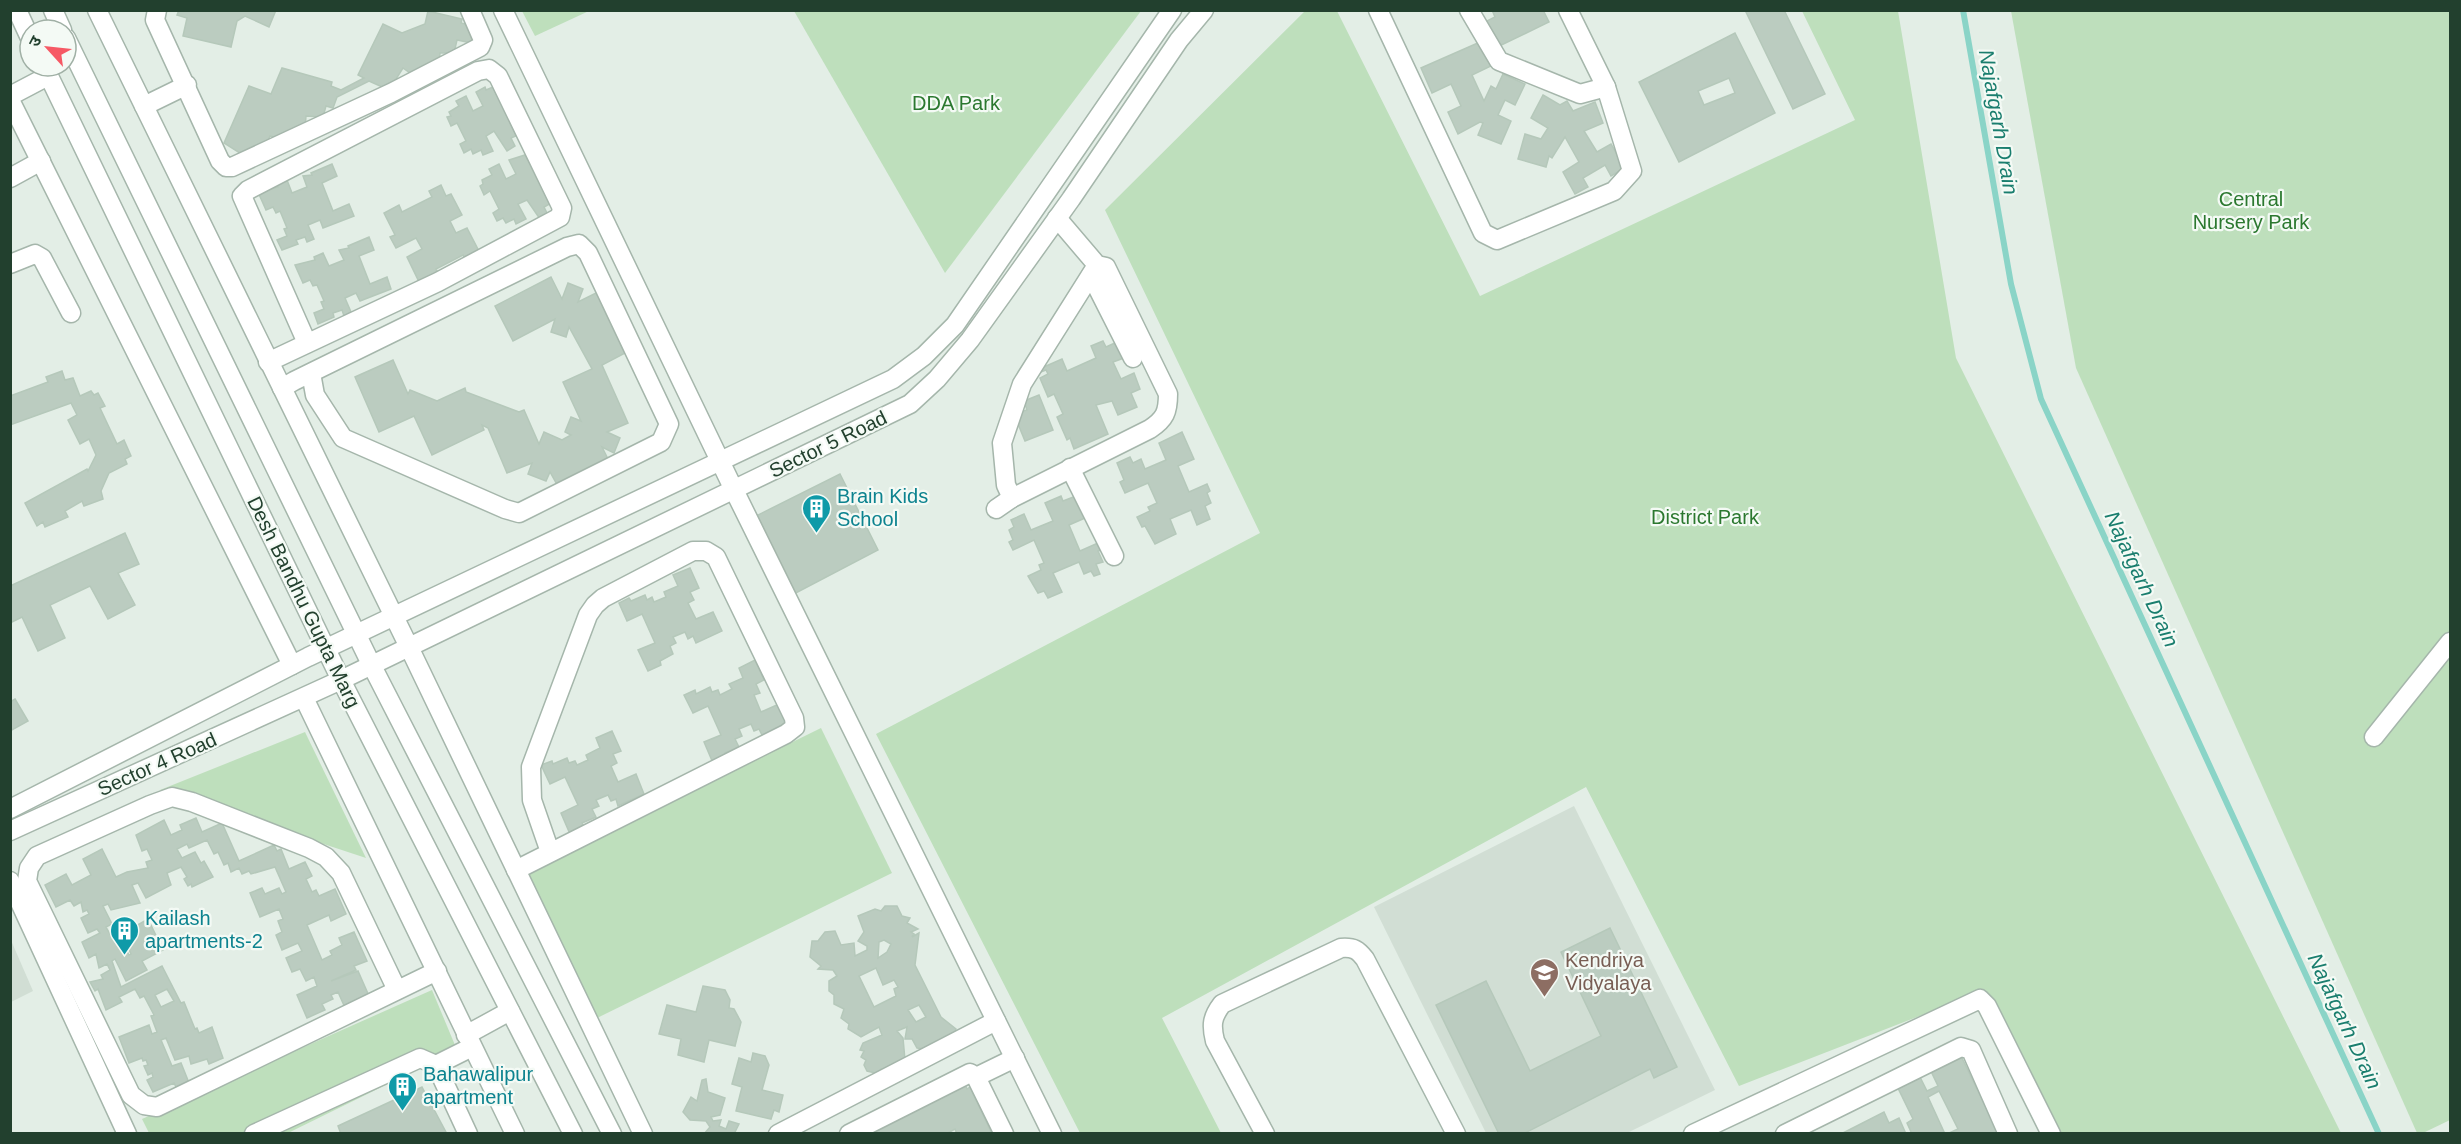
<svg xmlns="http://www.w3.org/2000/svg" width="2461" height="1144" viewBox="0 0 2461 1144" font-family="Arial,'Noto Sans Devanagari',sans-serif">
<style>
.built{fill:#d1ded4}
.green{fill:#bedfbc}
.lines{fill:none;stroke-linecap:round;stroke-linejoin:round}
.stream{stroke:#8ad4c7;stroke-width:6}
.building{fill:#bbccc0;stroke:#b5c8ba;stroke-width:1.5;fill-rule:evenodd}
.minor-casing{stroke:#a5b6ab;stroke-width:21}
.minor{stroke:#fff;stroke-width:18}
.labels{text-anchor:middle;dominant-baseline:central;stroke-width:4.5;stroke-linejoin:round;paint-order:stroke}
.park-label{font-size:20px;fill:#2b782f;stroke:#f4faf5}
.street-label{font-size:20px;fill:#22402e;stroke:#f4faf5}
.culture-label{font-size:20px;fill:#0d838f;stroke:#f4faf5;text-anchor:start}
.education-label{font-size:20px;fill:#785e54;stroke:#f4faf5;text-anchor:start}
.water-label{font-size:21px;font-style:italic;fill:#1a7e6e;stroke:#f4faf5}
</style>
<rect width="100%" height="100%" fill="#e3eee6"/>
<g class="built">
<polygon points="1574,806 1715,1090 1627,1133 1486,1133 1374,907"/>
<polygon points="10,938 33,991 11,1002 10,1002"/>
</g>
<g class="green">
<polygon points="522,11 589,11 535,36"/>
<polygon points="794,11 1141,11 945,273"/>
<polygon points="1305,11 1337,11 1480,296 1855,120 1802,11 1898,11 1956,358 2341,1133 2059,1133 1984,991 1739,1086 1586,787 1162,1018 1221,1133 1080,1133 876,734 1260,533 1105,210"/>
<polygon points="2011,11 2450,11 2450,1120 2423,1133 2417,1133 2076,368"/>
<polygon points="821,728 892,873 593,1020 522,875"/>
<polygon points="305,732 366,858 160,790"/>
<polygon points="432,990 457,1050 288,1133 149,1133 142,1119"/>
</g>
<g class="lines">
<polyline class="stream" points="1963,10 2011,284 2041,399 2379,1134"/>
</g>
<g class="building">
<polygon points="179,10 189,11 276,10 269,27 245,16 237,21 231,47 183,36 187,18 177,15"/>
<polygon points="1492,10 1543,10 1549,22 1491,50 1479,25 1495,17"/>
<polygon points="1745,10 1784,10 1825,94 1793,109"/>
<polygon points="428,11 462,19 461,23 475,26 472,43 457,40 454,53 440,53 439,66 414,76 403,68 389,90 369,81 337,97 333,108 326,106 323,117 306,116 305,130 283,140 270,136 263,151 246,157 224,143 249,86 271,94 282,68 332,82 331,86 341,90 364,78 358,75 383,24 402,33 425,24"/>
<path d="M1735,33L1775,113L1679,162L1639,82ZM1729,78L1735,93L1704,105L1698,91Z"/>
<polygon points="1480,42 1491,66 1472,75 1484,101 1491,86 1496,89 1503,74 1525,84 1515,105 1505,100 1498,115 1511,121 1501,144 1478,135 1483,123 1480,122 1458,134 1448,112 1461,106 1451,84 1432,93 1421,68"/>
<polygon points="485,87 486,90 493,87 496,94 503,90 508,99 501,103 510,121 517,118 520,134 511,138 515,146 507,151 494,131 486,136 493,151 483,155 481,150 473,154 471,149 464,153 460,144 466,141 457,123 451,126 447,117 451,116 449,112 459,106 456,101 466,96 473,111 483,106 476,92"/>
<polygon points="1543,95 1560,105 1567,101 1573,111 1595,102 1603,123 1584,131 1597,152 1611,144 1625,168 1611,176 1605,165 1583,178 1588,187 1575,194 1563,172 1579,162 1565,137 1552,158 1549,156 1546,167 1518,159 1525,134 1541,139 1548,128 1531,118"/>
<polygon points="525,155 529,162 536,159 541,168 534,171 543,190 550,186 553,202 544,207 548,215 540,219 527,200 518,204 526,219 516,224 514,219 506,223 503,218 497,221 493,213 499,209 490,191 484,195 480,186 483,184 482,180 492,175 489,169 499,164 506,179 516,174 509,160"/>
<polygon points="332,164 337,176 322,183 333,211 349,204 354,216 323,228 320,220 308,225 314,239 307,242 305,237 296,240 298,244 282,250 277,240 287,236 284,229 287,228 280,211 276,213 273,207 266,210 258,192 278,187 277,184 287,180 292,193 307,187 303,176 312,175 311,173"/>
<polygon points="441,185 446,196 451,194 462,215 450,221 456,233 467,228 482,257 468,264 463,255 436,269 440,276 421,286 407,257 422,249 416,238 396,248 390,237 395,235 384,213 399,205 402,212 432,197 429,191"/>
<polygon points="369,237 374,250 359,256 370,284 387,277 391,289 360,301 356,293 345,298 351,312 344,316 342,310 333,313 334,317 318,324 314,313 324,309 321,302 324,301 317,285 313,286 310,280 303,283 295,265 315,260 314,257 323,253 329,266 344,260 339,250 349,248 348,246"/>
<polygon points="551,277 562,299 568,283 583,289 578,302 598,292 629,351 602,365 628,423 607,432 620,438 614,453 602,447 610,463 560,490 550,472 546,481 528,474 532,463 507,473 488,428 482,425 484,430 432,455 414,416 379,432 355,377 393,360 408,394 410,390 437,401 465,388 466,392 519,412 524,410 539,444 544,432 562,440 571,435 565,432 571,417 581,421 563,382 592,369 569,327 566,337 551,332 555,319 513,341 495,306"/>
<polygon points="1103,341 1106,347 1117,342 1124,358 1113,362 1121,379 1134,373 1140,389 1131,393 1137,407 1118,415 1112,401 1096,405 1108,434 1074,449 1070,438 1067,440 1057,417 1063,414 1054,394 1048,397 1040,378 1048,374 1046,370 1038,373 1037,370 1062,359 1067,371 1096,358 1091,346"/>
<polygon points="62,371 65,380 73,378 80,396 91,391 94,395 98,393 105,406 100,408 117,444 124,440 131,456 125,459 127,464 109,473 101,491 103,499 84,506 82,501 65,511 68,517 45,527 43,522 37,526 25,503 87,469 88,471 96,455 89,439 80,444 68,420 77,415 71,403 10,425 10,396 48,382 46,377"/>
<polygon points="1039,395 1053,430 1025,441 1014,414 1027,410 1024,401"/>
<polygon points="1182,432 1194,459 1178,466 1189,492 1207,484 1210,491 1207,493 1211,503 1205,506 1210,519 1197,525 1191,510 1170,519 1176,534 1155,544 1145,526 1142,527 1137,517 1150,511 1148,507 1157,503 1148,483 1125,493 1120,482 1124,480 1117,463 1130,457 1133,463 1141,459 1145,469 1166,460 1159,443"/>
<polygon points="840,474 878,550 792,595 754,517"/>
<polygon points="1061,496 1063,501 1076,496 1085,518 1069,525 1080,551 1098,543 1102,550 1098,551 1103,562 1096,564 1100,574 1094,576 1091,571 1084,574 1079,562 1053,573 1062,592 1048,598 1044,591 1038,593 1028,576 1041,570 1039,565 1044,563 1034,540 1013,550 1009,542 1013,540 1009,530 1014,527 1011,520 1024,514 1031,530 1053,521 1045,503"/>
<polygon points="125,533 139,564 118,573 135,605 108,619 90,586 50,605 65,638 38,651 22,617 10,623 10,586"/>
<polygon points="690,568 699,588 690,592 694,600 688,603 696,619 713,612 722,631 696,643 693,636 688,639 685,632 673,637 676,643 670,646 673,654 660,661 661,665 648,671 638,650 655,643 642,614 627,621 619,603 629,598 631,601 645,595 647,600 652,597 654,602 666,597 664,592 678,586 673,575"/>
<polygon points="755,660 764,680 756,684 760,693 754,695 761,712 779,704 788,723 762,735 759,729 754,731 751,724 739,729 742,736 735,739 739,747 725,753 727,757 713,763 704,742 721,735 708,706 693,713 684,695 695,690 696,694 710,687 712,692 718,690 720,695 732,689 729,684 743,678 739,668"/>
<polygon points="15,699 28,721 10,731 10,702"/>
<polygon points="612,731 621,751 613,754 617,763 611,766 618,782 636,774 644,794 618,806 616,799 611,801 608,795 596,800 599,806 592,809 596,817 582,823 584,827 570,834 561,813 578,805 565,777 550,784 541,765 552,761 553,764 567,758 569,763 575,761 577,765 588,760 586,755 600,748 596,738"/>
<path d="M196,818L202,832L222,823L239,861L274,845L277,851L281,849L289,869L305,862L312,876L306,879L312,892L316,890L319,896L335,889L346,914L331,921L329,915L307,925L322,960L332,955L330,951L342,945L339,938L354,932L367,961L354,966L356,970L331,981L358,971L369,996L346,1010L338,992L331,995L333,999L322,1004L325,1010L307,1018L297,995L317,986L314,977L306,981L300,969L292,972L286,958L302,951L298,943L282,950L276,935L282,932L278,921L283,919L279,909L260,917L250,893L262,888L265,894L279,888L282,894L286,892L275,867L251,874L249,871L242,874L239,868L231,872L228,863L224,865L218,852L214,854L207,840L189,848L187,844L177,849L182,858L195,852L201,863L204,861L213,877L192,887L191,884L188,886L184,879L187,877L181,867L167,873L171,885L146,898L138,883L132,885L140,903L111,910L108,904L103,906L112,924L106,927L115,943L121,940L129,955L131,954L123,937L135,934L132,928L148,919L163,950L142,961L147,970L126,981L115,959L112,961L121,987L162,966L181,1003L184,1002L195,1029L197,1028L199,1033L212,1027L223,1058L209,1064L207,1059L191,1064L189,1056L175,1060L166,1038L161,1040L172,1066L181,1063L189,1083L177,1089L174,1083L153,1092L147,1080L153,1077L152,1073L148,1075L144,1066L148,1065L146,1060L143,1061L142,1058L129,1063L119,1037L149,1025L152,1034L157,1032L151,1016L154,1015L144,996L140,998L135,989L119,997L122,1002L106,1010L98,989L95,991L90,982L103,979L101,975L110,970L107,964L99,968L96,954L89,958L82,942L100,933L97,929L88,933L81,918L89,914L87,910L83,912L81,902L74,906L70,900L56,907L45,885L66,874L72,885L91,875L83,859L102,849L116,877L127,872L148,868L146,862L152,860L147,849L142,851L136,835L164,820L171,835L182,830L180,825ZM167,989L174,1001L161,1007L155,995Z"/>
<path d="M885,906H897L902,916L910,918L907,923L918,929L911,932L914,934L912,937L919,933L915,965L941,1017L956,1029L952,1042L934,1050L917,1048L912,1039H905L907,1027L897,1031L903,1038L905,1060L896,1067L890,1066L888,1070L881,1069L880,1074L867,1071L864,1065L866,1060L861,1057L864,1051L860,1050L863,1043L882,1035L879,1027L861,1037L848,1029L849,1024L841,1018L844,1009L834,1004V995L829,991V981L837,976L833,970L818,969L821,966L810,957L812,941H818L825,932L835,931L841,945L854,943L855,956L867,950V946L858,941L864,932L858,916L875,909L881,911ZM884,940L891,944L887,952L878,958L879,942ZM876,968L883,985L894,980L898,987L894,989L896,996L874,1007L859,976ZM919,1005L926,1017L916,1022L908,1010Z"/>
<polygon points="1610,928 1677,1067 1654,1078 1650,1069 1523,1134 1499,1134 1436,1005 1486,981 1530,1071 1601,1036 1561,952"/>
<polygon points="703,986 725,990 730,1000 729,1008 734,1009 741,1022 735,1046 709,1040 704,1062 678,1055 681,1039 659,1034 667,1005 696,1012"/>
<polygon points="1959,1052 1999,1134 1947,1134 1958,1129 1939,1091 1928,1097 1945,1134 1912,1134 1907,1123 1913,1119 1896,1084 1918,1073 1927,1091 1938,1086 1929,1067"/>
<polygon points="753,1053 765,1056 769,1065 762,1090 783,1095 779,1112 774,1110 771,1119 736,1111 742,1087 732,1084 739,1058 751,1062"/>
<polygon points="706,1079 708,1092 725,1098 720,1115 711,1117 713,1121 721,1120 719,1126 726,1129 729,1121 739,1124 734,1134 704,1134 710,1127 706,1121 690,1120 683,1112 691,1097 697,1101 702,1080"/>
<polygon points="964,1082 967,1089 970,1087 992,1134 957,1134 955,1129 946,1134 868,1134"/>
<polygon points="422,1087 447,1134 341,1134 338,1126"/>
<polygon points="1884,1112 1889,1123 1899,1118 1906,1134 1841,1134"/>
</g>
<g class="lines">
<defs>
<g id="minor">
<polyline points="17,10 30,38"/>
<polyline points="53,10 62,30"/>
<polyline points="97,10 409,647 643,1134"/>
<polyline points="157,10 155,20 220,161 226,167 232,167 391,93 480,47 483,40 470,10"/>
<polyline points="503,10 734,490 1052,1134"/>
<polyline points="1378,10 1483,233 1497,240 1614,191 1632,171 1606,87 1568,10"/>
<polyline points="1469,10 1499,61 1580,94 1606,87"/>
<polyline points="66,38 371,664 612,1134"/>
<polyline points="44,66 341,680 573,1134"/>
<polyline points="10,96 48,76"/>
<polyline points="10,100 292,665"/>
<polyline points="144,106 187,85"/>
<polyline points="10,178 41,161"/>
<polyline points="10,264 35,254 42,258 71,313"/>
<polyline points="1091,275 1133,358"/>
<polyline points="268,362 438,282 560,217 562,208 498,76 489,69 478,71 248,190 242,196 307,343"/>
<polyline points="282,388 294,381 567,247 579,244 588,253 669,424 661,442 519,513 505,509 343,438 315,395 311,373"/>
<polyline points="1070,468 1114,556"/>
<polyline points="1012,498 1006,485 1002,443 1022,384 1097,265"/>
<path d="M996,509L1012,498L1150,429C1165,419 1168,412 1168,394L1106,267L1097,265L1057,218"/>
<polyline points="304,698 515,1134"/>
<polyline points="2374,737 2450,642"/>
<polyline points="10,809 308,657 893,379 924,356 955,325 1172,10"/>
<polyline points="10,831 341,680 910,404 937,379 970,340 1071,199 1179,40 1204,10"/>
<polyline points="516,870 786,734 795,727 794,718 716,557 706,551 693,551 603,598 595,605 588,615 531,767 532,800 550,852"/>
<polyline points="10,881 127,1134"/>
<polyline points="397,990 341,873 326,857 309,848 192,802 172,797 150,805 37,856 29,868 27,881 131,1095 144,1105 157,1107 437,971"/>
<polyline points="466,1035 510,1011"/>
<polyline points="436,1065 472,1047"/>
<polyline points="976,1077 1015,1058"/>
<polyline points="254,1134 420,1058 436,1065 468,1134"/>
<polyline points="778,1134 996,1021"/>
<polyline points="849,1134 970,1073 976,1077 1004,1134"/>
<path d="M1265,1134L1215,1041C1211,1025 1212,1017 1222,1004L1341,948C1354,947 1358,950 1365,959L1456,1134"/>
<polyline points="1693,1134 1980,999 1987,1006 2051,1134"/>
<polyline points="1785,1134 1961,1047 1971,1050 2008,1134"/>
</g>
</defs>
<use href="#minor" class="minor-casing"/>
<use href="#minor" class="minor"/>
</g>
<defs>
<symbol id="building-pin" viewBox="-11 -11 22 30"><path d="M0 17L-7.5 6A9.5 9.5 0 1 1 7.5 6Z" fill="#0f9aa8" stroke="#f4faf5"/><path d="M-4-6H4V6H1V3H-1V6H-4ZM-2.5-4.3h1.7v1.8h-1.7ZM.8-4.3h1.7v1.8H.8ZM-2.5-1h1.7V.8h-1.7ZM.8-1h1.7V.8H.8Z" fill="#fff"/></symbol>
<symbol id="school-pin" viewBox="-11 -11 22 30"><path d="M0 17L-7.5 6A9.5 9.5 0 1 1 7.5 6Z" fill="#8d6e63" stroke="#f4faf5"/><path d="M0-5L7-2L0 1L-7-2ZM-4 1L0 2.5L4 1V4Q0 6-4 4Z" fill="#fff"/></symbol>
</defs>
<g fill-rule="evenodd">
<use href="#building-pin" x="800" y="492" width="33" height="45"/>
<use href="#building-pin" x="108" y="914" width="33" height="45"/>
<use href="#school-pin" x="1528" y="956" width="33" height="45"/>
<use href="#building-pin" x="386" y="1070" width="33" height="45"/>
</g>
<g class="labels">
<g class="park-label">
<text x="956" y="103">DDA Park</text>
<text x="2251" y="199">Central<tspan x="2251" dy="23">Nursery Park</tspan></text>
<text x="1705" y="517">District Park</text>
</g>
<g class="street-label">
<text transform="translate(828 444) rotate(-26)">Sector 5 Road</text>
<text transform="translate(304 602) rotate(64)">Desh Bandhu Gupta Marg</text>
<text transform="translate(157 764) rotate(-24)">Sector 4 Road</text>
</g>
<g class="culture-label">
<text x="837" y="496">Brain Kids<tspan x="837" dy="23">School</tspan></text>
<text x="145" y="918">Kailash<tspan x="145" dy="23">apartments-2</tspan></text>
<text x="423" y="1074">Bahawalipur<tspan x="423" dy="23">apartment</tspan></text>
</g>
<g class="education-label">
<text x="1565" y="960">Kendriya<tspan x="1565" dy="23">Vidyalaya</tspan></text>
</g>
<g class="water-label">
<text transform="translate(1999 122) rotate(80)">Najafgarh Drain</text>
<text transform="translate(2142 579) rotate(65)">Najafgarh Drain</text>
<text transform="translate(2345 1021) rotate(65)">Najafgarh Drain</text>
</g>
</g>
<rect width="2461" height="1144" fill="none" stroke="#22402e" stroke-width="24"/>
<g transform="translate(48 48) rotate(297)"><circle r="28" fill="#f4faf5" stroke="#a0b0a5" stroke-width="1.5"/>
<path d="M0-4.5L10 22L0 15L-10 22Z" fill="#f65965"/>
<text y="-9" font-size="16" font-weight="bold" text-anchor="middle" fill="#22402e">उ</text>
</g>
</svg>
